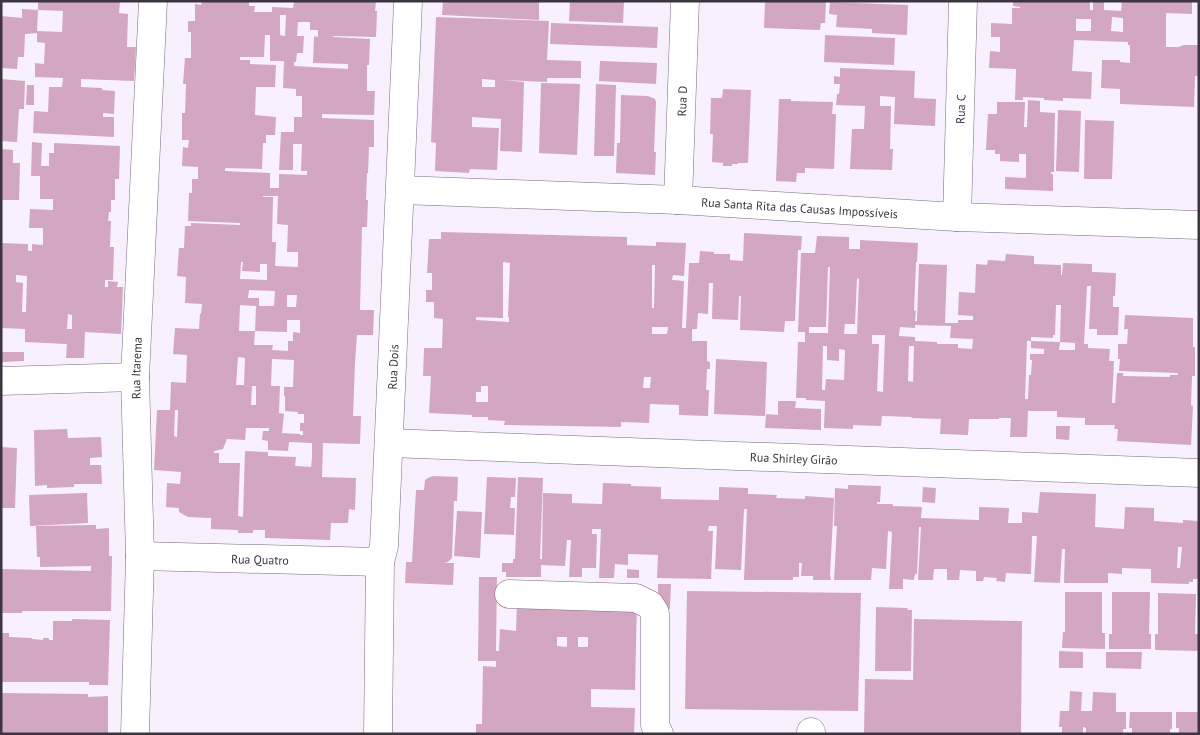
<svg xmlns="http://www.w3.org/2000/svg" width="1200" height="735" viewBox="0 0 1200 735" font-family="'PT Sans',sans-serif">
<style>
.building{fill:#d3a7c2;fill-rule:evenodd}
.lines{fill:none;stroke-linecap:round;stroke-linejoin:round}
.minor-casing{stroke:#7b6983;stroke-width:29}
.minor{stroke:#fff;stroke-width:28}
.labels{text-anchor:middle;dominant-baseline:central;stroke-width:4;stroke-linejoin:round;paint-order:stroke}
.street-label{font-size:12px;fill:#3c343f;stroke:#fff}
</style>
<rect width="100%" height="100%" fill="#f8f0fc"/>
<g class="building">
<polygon points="38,1 120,1 119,13 128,14 127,47 136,47 134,81 81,79 81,87 102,88 102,90 115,91 114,114 103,113 103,117 114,117 114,137 33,133 34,111 48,112 49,87 62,87 63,78 35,77 35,63 44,64 45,43 37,42 37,33 25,34 24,57 18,57 17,69 1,68 1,16 22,18 22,9 38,10 37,31 62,32 63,11 38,10"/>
<path d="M202,1H249V6H255L254,12H272V7L293,8L294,1H376L375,11H377L376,37L333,36V37L370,39L369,65H367V91H375L374,115L322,114V118L374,120V147H369L368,173H367L366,200H368L367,227H362L360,310H374L373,335H357L355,363L353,416H361L360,444L323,443L322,477L356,478L355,510L349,509L348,523H331L330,540L265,538V530H253V533H238V530L211,529V518L188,517L179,512V508L166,507L167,483L180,484L181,472L154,470L157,410H170L171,382L186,383L187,355L173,354L175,328L199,329L200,314H201L202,304L185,303L186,277L177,276L179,248H184L185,226H191V223L240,225V223L188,221L189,193H192V179H198V167L182,166L183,147L188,148L189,140H182V113H185L186,84H183L185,58H191V32H188V21H195V4L201,5ZM280,15H286L285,36L280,35ZM298,22H310V30H318V37L314,36L313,63L348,64V69L294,66V62H296L297,53H303L304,36H297ZM265,35H270V61H284L283,88L296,89V96H302V117H294V132H281L279,170H293V144H302L301,171H307V175L279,174V188H270V173L225,171V168L262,169L263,143H266V135H275L276,117L255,115L256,87H275L276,65L250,64V60H240V57H264ZM263,196H278L277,224L288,225L287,252H298V267L275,266L276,242H272L273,197H263ZM241,262H243L242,271L260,272V264H267V280L240,279ZM249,290L275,291L274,306H259V298H248ZM287,295H297L296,307H287ZM240,305L256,306L255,331L287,332V320H300V333L293,332V341H288V351L272,350L273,345H254L255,331H239ZM238,357L245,358L244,385H236ZM272,359L294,360L293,387H284V396H285V411L298,412V414H304V423H300V431H303V435H300V434L282,433L284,414L279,413L280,386H271ZM252,386H256V405H251ZM175,410H178L177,437L174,436ZM246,428H269V431H263L262,440L268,441V450L288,451L289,442L312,443V458L311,467L295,466L296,457L268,456V452L245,451L243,517L238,516L240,463H219V453H214V451L223,449L227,439L245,440Z"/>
<polygon points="443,1 539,1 539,20 442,15"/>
<polygon points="570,1 624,1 623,23 569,21"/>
<polygon points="765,1 826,2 825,23 821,23 820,30 764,28"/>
<path d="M1013,1H1090V10H1093V1H1104V10L1121,11L1122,1H1192V14L1166,13V47H1178L1182,46L1183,45H1199V76H1195L1194,107L1120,104V89L1101,88L1102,60H1120V62L1130,63V45H1128V42L1074,40L1072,71L1092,72L1091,99L1063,98V101L1044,100V98L1023,97V100H1015L1016,69L989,68L990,51L1000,52V37H991V23L1012,24V8H1020V7L1013,6ZM1112,17L1123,18V32L1111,31ZM1076,19H1091V31H1076Z"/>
<polygon points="830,2 908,5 907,35 872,33 872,29 836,27 837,15 829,14"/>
<path d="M436,17L549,21L547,60L581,61V78H547V82L502,80L524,82L522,152L500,151L501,119L472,117V127L499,128L497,170L470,169L469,173L435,171L436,143L431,142ZM482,79L495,80V87H482Z"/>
<polygon points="551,23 658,27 657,48 550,44"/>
<polygon points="825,35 895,38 894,65 824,62"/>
<polygon points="600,61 657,63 656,84 599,81"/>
<polygon points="840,68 915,71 914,98 936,99 935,126 894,124 895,97 880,96 880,106 891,106 890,149 893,149 892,170 850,169 852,129 864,129 865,106 836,105 837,94 839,94 840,84 834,84 834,76 840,77"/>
<polygon points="1,79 25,81 24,109 19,109 17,142 1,141"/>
<polygon points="541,83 580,84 577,155 539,153"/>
<polygon points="596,84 616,85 614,156 594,156"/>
<polygon points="27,85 34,85 34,105 26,105"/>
<polygon points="723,89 751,90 748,163 738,163 738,164 732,164 732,166 723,166 723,163 712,162 713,134 710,134 711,98 722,98"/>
<polygon points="621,95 648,96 655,99 656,102 654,152 656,152 655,175 616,173 617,143 620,143"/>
<polygon points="779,99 791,99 791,101 833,102 832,114 836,114 834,169 805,168 805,173 797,173 796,182 776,181"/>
<polygon points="1028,100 1040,101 1040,112 1055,113 1054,172 1050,172 1053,175 1053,191 1005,189 1005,177 1026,178 1026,154 1019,154 1019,162 1000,161 1000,154 995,154 995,150 986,150 988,114 997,114 997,102 1025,102 1024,127 1027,127"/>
<polygon points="1058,110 1081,111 1079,172 1056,171"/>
<polygon points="1085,120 1114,121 1112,179 1084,179"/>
<path d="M32,142L42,143L41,166H49V153H54V143L120,146L119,179H115V200H111V212H109L108,221H111L110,247H114L113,280H105V287H108V281L118,282L117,287H123L121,334L85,332L84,358H66L67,344L25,342V329L1,328V243L28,244V251H32V244L43,245V228H29L30,209L53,210V199H40V176H31ZM16,275L27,276L26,312H22L23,283L16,282ZM68,314L72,315V329H67Z"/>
<polygon points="1,149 13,150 13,163 20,163 19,200 1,200"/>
<path d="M441,232L627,237V245L656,246V242L686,243L684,276L673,275L672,280L684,281L682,328H686L689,263H699L700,251L714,252V254H730V260L743,261L744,233L802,236L801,250H798L795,321H785L784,332L740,330L741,296H739L738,320L712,319L713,283H709L708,314L698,313L697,329H692V341H707V361L710,362V369H707L706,390H709L708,416L679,415V405L650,404L649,423L621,422V427L504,425L505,421L488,420V417H472V415L429,413L431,376H423L424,348H442L443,319L434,318V302H426V290H432V273H427L429,239H441ZM503,262L510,263L508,317H509V322L476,320V317L503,318ZM652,265H655L654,308H652ZM652,327H668L667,334H652ZM644,377H651L650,388H643ZM481,386H488V402H476V392H481Z"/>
<path d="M817,236L849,237V249H860V240L918,243L917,262H916L914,311L916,310L915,321H917L919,264L947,265L945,323H958V320H973V316L958,315L959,292L975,293L976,264L987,265L988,260L1005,261L1006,254L1034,256V264L1061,265V275H1062L1063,263L1092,264V272L1116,273L1115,296H1113V307H1119L1118,335H1097V329H1089L1091,286H1087L1084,344H1088V348L1110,349L1109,361H1114L1112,403H1115L1117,373H1123V376L1170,377V375H1178V373L1119,371L1120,359H1118V344H1127L1128,329H1124L1125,315L1193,318V347H1195V376H1192L1191,405L1193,406L1191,445L1117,441L1118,429H1114L1115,425H1085V418L1057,417V411H1028L1027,437H1010L1011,418H999V419H969L968,435L940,434L941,419L911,418L912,417L882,416L881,426L853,425V429L824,428L825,401L806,400V398H796L798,342H805V332H798L801,253H815ZM828,267H830L828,333H809V327H826ZM857,278L859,279L857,334H844L845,324H855ZM1056,305H1061L1060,342L1031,341V348L1044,349V354H1030V360H1032L1031,375H1029L1028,399H1025L1027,341H1031V337L1053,338V335H1055ZM915,325L951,326L950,338L973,339L972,349L958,348V344H937V342L915,341V337L899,336L900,327L915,328ZM872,335H885L883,392L877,391L879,344H872ZM1060,342L1075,343V350H1059ZM823,346H827V360L839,361V349L845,350L844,380L826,379L825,390H822ZM909,346H914L913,382L908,381Z"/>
<polygon points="2,352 24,352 24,361 2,362"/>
<polygon points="716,359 767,362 765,416 714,414"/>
<polygon points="778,401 796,401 795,408 821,409 821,430 765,428 766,414 778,415"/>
<polygon points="1056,426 1070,426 1069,440 1056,439"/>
<polygon points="67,429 68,438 101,437 102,457 90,458 90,465 101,465 102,484 74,484 74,487 47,488 47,485 35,486 34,430"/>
<polygon points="1,447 17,448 15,508 1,508"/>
<polygon points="433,476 458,477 457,501 454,501 452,558 448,562 444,563 454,563 453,585 405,583 406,562 412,562 416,490 424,490 425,480 428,478"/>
<polygon points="487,477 516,478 515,497 511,497 510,508 515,508 514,535 484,534"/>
<polygon points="518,477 543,478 540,559 542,559 543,493 572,494 572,503 602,504 603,483 631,484 631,486 661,487 661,499 719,500 719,487 748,488 748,494 777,495 776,498 805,499 805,496 834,498 830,575 831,580 813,580 813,576 801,576 802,563 799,563 799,577 793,577 793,580 744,580 747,509 744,509 741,570 715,569 717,526 709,526 708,531 713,531 711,579 657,578 658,555 628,554 628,565 615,564 614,578 599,578 601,529 592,529 592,534 597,534 596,568 582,568 582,577 569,577 571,540 567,540 565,566 541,565 541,577 506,577 506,572 502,572 502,563 513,563 513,559 515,559"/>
<path d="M848,485L881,486L880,502H877V504H893V506L922,507L921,518L979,520V507L1009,508L1008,523H1022V512L1038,513L1040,492L1096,494L1095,527L1124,529L1125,507L1154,508V521L1183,523V520L1199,521V579H1193V582H1189V584L1151,583V569L1122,568V574L1108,573V583H1064L1065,549H1062L1060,583L1034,582L1037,536H1032L1031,574L1006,573L1005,582L996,581L997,578L984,577L983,581H976V571L960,570L959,580H947V569H934L933,580H918L921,527H919L917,574H915L914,580L903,579V589H889L892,532L888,531L886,569L872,568L871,580H834L837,526H834L835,488L848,489ZM1178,547H1182L1180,568H1177Z"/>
<polygon points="923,487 936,488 935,503 922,502"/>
<polygon points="87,493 88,523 30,526 29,495"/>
<polygon points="457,511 482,512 480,558 454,556"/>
<polygon points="96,525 96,529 109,528 109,556 112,556 111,611 22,611 22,613 1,613 1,569 91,571 91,566 40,567 40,557 37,557 36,526"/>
<polygon points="627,569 639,570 639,578 627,578"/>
<path d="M479,577H497L496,651H499L500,629L516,631L517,600L637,602L635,690L591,689V707L635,708L634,734H476V724H482L483,666L496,667V661H478ZM557,637H567V647L557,646ZM578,637H588V647H578Z"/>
<polygon points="658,584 671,584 670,609 658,609"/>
<polygon points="687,591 861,593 858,711 685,709"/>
<polygon points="1065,592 1102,592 1102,633 1105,633 1105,649 1062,648 1063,632 1065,632"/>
<polygon points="1112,592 1150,592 1149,634 1151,634 1151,649 1109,649 1109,634 1112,634"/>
<polygon points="1158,593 1196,594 1195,634 1198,634 1198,651 1155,650 1155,634 1158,634"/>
<polygon points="876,607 908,608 907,610 912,610 911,671 875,671"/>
<polygon points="72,619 110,620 108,685 89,685 89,682 1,682 1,633 9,633 9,637 32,638 32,639 43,640 43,638 49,638 49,640 53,640 53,621 72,621"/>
<polygon points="914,619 1022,621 1021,734 864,734 865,679 913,680"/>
<polygon points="1059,651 1083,652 1083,668 1059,668"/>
<polygon points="1106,652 1142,652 1141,669 1106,668"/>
<polygon points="1070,691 1082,692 1081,711 1092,711 1093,692 1116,693 1116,712 1126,712 1126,729 1123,729 1123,734 1086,734 1086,728 1083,727 1083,734 1062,734 1062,727 1059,727 1060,711 1069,711"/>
<polygon points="1,693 88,694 88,697 108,696 108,734 1,734"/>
<polygon points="1130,712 1172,712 1172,729 1170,729 1170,734 1132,734 1132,728 1129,728"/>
<polygon points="1176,712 1199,712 1199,734 1179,734 1179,728 1176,728"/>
</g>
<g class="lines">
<defs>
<g id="minor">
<path id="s1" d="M401,190L678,200L957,217L1199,225"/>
<path id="s2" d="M678,200L685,1"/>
<path id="s3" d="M957,217L963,1"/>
<polyline points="1,381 135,377"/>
<path id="s4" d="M389,443L1199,473"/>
<path id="s5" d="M140,556L380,562"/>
<polyline points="509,594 636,598 650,605 655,613 655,725 659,734"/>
<path id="s6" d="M135,734L140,556L135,377L153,1"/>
<path id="s7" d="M378,734L380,562L384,546C393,365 401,183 408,1"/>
<polyline points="811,734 811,732"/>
</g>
</defs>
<use href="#minor" class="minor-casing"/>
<use href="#minor" class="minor"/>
</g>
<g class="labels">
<g class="street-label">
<text stroke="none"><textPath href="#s2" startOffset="99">Rua D</textPath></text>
<text stroke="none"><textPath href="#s3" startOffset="108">Rua C</textPath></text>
<text stroke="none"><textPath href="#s1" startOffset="399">Rua Santa Rita das Causas Impossíveis</textPath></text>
<text stroke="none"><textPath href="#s6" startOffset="366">Rua Itarema</textPath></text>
<text stroke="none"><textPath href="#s7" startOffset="368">Rua Dois</textPath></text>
<text stroke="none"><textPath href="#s4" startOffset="405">Rua Shirley Girão</textPath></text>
<text stroke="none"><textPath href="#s5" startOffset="120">Rua Quatro</textPath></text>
</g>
</g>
<rect width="1200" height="735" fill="none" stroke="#3c343f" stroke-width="5"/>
</svg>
